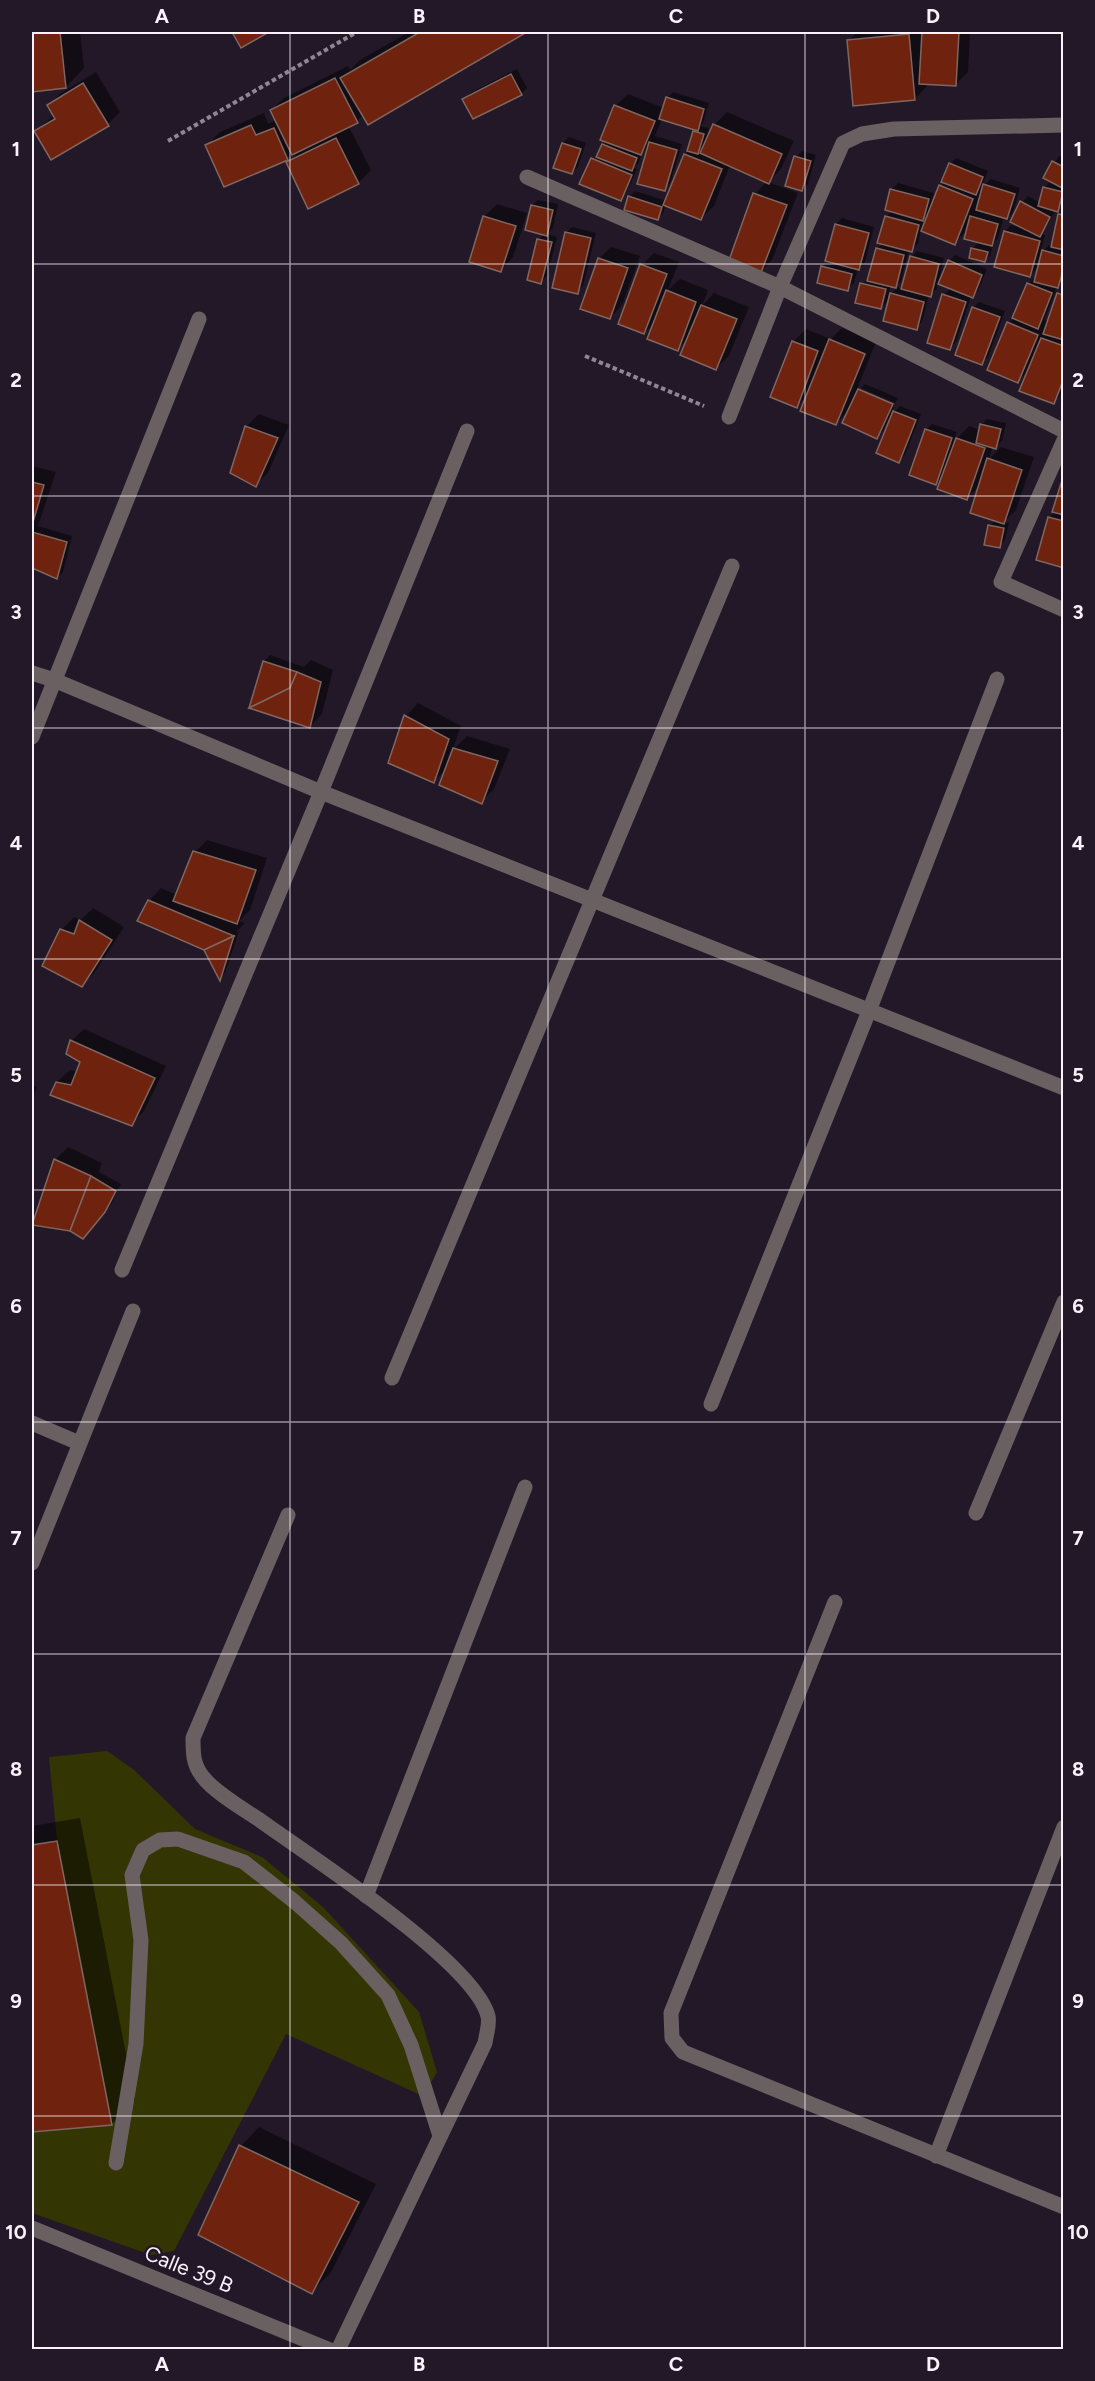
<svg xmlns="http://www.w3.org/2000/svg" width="1095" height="2381" viewBox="0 0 1095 2381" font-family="Figtree,sans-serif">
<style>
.green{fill:#333602}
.shadow{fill:#0007;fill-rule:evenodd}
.building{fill:#6f220d;stroke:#7f6761;stroke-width:1.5}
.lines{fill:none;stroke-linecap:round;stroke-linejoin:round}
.path{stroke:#8f8693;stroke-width:4;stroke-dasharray:4.5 3;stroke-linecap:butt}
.lane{stroke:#6a5f61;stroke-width:15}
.street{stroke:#6a5f61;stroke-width:15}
.grid{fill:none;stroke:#f9f2fc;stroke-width:1.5;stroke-opacity:0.55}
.labels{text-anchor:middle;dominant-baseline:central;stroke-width:5;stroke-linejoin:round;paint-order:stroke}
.street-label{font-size:21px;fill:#f9f2fc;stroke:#231828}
.neatline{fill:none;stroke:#f9f2fc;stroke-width:2}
.grid-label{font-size:20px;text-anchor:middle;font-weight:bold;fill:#f9f2fc}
</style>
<rect width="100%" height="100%" fill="#231828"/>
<polygon class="green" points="107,1751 133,1769 195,1829 262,1857 323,1907 419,2012 437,2072 423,2096 286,2034 174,2251 151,2255 32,2213 32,2132 112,2125 57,1841 49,1757"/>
<g class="shadow">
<polygon points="32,32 80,32 84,68 66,87 32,91"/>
<polygon points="409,32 524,32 368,123 364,115 349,127 371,170 358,183 288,163 300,150 287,158 207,145 220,132 264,113 268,124 276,120 271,110 284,98 348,66 350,70 360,60"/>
<polygon points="858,32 970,32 968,72 955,85 927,83 927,86 915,99 849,40"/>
<polygon points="517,69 527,88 521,94 464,99 470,93"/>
<polygon points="96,72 120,112 108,124 36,131 54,115 49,105 61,93"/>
<polygon points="673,92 709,103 703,123 700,126 709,128 706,138 708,138 714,125 727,112 794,141 781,169 768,182 798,193 772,260 760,273 755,194 767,181 730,165 714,206 701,218 666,204 663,213 657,219 629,197 635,191 667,201 697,129 662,119 655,136 682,144 670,183 664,189 650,144 642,153 638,164 634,168 637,169 626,193 620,199 592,159 599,153 607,140 615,106 628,94 664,108 667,98"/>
<polygon points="569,137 586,143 578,167 572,173 563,143"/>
<polygon points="802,151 816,155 808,184 802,190 796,157"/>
<polygon points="1059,156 1064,158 1064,205 1056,210 1041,234 1045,235 1040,255 1049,245 1053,246 1059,215 1064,210 1064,280 1057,287 1044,320 1049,322 1058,294 1064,289 1064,392 1053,402 1030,369 1018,381 1008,323 1015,316 1028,284 1034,278 1036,278 1040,265 1030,275 1005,231 1011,225 1025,229 1022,202 1028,196 1040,203 1044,188 1051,181 1045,177"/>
<path d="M956,158L988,171L981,188L991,179L1020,188L1013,212L1007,218L1004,217L998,238L991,246H993L990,255L984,261L973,248L980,241L968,230L954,243L921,230L918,244L909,250L901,281L895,287L903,289L911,257L917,251L944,258L939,282H940L949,261L955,255L987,269L978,291L971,296L956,342L950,348L944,295L951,288L938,282L937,289L929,295L922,322L916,328L891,298L881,308L862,284L869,278L877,249L883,243L886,217L892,211L886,209L892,189L898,183L934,193L930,207L932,208L941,186L945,181L950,164ZM930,211L927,220L922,219ZM891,286L898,287L888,297Z"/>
<polygon points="538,200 558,204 553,228 547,234 557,237 547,276 541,282 539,240 545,233 532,206"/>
<polygon points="497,204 527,213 513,257 501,270 484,217"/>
<polygon points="842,218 874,227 865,262 858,268 854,283 848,289 819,281 823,266 829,260 836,224"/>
<polygon points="572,227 596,233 583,286 577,292 566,233"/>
<polygon points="611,247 640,256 622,305 610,318 599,259"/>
<polygon points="654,253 679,262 668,290 680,279 708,290 702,306 714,293 749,307 729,356 716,368 689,337 678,349 656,321 644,333 642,265"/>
<polygon points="979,302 1005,311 988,357 982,363 973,308"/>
<polygon points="842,328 876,342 855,394 860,389 860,391 894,406 890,416 900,406 921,414 905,455 899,461 890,421 888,420 883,431 877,437 850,409 835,424 809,393 797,406 793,342 806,329 831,339"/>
<polygon points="865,384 898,398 895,403 861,388"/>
<polygon points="259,414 289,425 268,473 255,485 246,427"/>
<polygon points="987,419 1006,423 1002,441 996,447 993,446 989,459 1001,447 1034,457 1016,510 1004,522 1009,523 1005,540 999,546 989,526 996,520 980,485 967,498 944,475 936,483 926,430 932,424 957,432 953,443 969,426 980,430 981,425"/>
<polygon points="32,466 56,472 38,526 72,536 63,572 57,578 32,566"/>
<polygon points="1064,479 1064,566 1050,517 1056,511"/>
<polygon points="270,655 304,667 311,660 333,670 322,714 310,727 251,707 264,661"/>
<polygon points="418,703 461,726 452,751 467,736 510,749 494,789 481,802 447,768 434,781 390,763 406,716"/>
<polygon points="207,840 267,858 250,910 239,921 245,923 236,932 239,931 225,973 220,978 205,949 149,901 161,888 177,895 195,852"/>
<polygon points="93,908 124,927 95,972 82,985 44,966 62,929 74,917 81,920"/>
<polygon points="84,1029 166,1066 144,1111 131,1124 57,1082 70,1070 78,1072 81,1062 71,1041"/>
<polygon points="32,1085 37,1087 32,1099"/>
<polygon points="68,1147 102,1163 99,1172 121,1184 111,1204 89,1231 33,1223 55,1160"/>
<polygon points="80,1818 135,2100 112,2124 32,2131 32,1826"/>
<polygon points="259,2127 376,2184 330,2274 311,2292 200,2235 241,2146"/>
</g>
<g class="building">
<polygon points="32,32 60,32 66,88 32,92"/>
<polygon points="232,32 269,32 241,48"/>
<polygon points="420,32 527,32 368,125 340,78"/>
<polygon points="922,32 959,32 956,86 919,84"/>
<polygon points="909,34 915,100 853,106 847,40"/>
<polygon points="511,74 522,95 473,119 462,99"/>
<polygon points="335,78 358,123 292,155 270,110"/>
<polygon points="83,83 109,126 51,160 34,131 55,119 47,105"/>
<polygon points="666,97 704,109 698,131 659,119"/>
<polygon points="614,105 655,121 641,155 600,140"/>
<polygon points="713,124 782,154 769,184 700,153"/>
<polygon points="251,125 256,135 274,128 288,160 224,187 205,145"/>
<polygon points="693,131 704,134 698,154 687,151"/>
<polygon points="336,138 359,184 308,209 286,162"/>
<polygon points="649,142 677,150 665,191 637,184"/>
<polygon points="562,143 581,149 572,174 553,168"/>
<polygon points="602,144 637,158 632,171 596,157"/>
<polygon points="684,154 722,169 701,220 663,205"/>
<polygon points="794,156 811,161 802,191 785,186"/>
<polygon points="591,158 632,175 621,201 579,184"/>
<polygon points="1052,161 1064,167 1064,189 1043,178"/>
<polygon points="949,163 983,177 976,195 941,182"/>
<polygon points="983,184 1015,194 1007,219 976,210"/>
<polygon points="939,185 973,199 955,245 921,231"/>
<polygon points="1043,187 1063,192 1058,212 1038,206"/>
<polygon points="890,189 929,199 923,221 885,210"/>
<polygon points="753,193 787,205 760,275 728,263"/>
<polygon points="628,196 662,207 658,220 624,210"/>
<polygon points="1020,201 1050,217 1040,237 1010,222"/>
<polygon points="531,205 553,210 547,236 525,230"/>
<polygon points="1058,214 1064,215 1064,250 1051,247"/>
<polygon points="483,216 516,226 501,272 469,262"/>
<polygon points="885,216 919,225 912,252 877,243"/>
<polygon points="970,216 998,224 992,246 964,239"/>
<polygon points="835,224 869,233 859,270 825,261"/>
<polygon points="1004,231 1040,241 1030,277 994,267"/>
<polygon points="565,232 591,238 578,294 552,288"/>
<polygon points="537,239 552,242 541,284 527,280"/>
<polygon points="876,248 904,255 896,288 867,281"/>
<polygon points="971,248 988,252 985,262 969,258"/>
<polygon points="1042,250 1064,256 1064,267 1058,288 1034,282"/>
<polygon points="910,256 939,264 931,297 901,289"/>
<polygon points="598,258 628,268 610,319 580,309"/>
<polygon points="948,260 982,275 973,298 938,284"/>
<polygon points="640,264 667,274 644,334 618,324"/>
<polygon points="821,266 852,274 848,291 817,283"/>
<polygon points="860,283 886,289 881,309 855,303"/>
<polygon points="1027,283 1052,293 1038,329 1012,318"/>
<polygon points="666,290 696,302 678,351 647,339"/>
<polygon points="890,293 924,302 917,330 883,321"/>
<polygon points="1057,293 1064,295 1064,340 1043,334"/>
<polygon points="942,294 966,302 950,350 927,343"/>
<polygon points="701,305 737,319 716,370 680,355"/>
<polygon points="972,307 1000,317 982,365 955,355"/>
<polygon points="1007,322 1038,335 1018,383 987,370"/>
<polygon points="1041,338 1064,346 1064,378 1054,404 1019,391"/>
<polygon points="829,339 865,354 836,425 800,411"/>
<polygon points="792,341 818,351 797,408 770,397"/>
<polygon points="858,389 893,404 877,439 842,423"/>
<polygon points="893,411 916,420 899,463 876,453"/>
<polygon points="980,424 1001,429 996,449 976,443"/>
<polygon points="245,426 278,438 256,487 230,473"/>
<polygon points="925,429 952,438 936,485 909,475"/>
<polygon points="956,438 985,448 967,500 937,489"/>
<polygon points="987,458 1022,470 1004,524 970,513"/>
<polygon points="1064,474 1064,515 1052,512"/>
<polygon points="32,482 44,485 33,522 32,522"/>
<polygon points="1048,517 1064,521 1064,568 1036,560"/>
<polygon points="988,525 1004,528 1000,548 984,545"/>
<polygon points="32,532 67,542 57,579 32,568"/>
<polygon points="263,661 297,672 290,688 249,708"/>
<polygon points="297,672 321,682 310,728 249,708 290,688"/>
<polygon points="404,715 449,739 434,783 388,763"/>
<polygon points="453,748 498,761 482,804 439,785"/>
<polygon points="193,851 256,870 237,924 173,901"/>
<polygon points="148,900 234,936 204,950 137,921"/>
<polygon points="79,920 112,940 82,987 42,966 60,929 74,934"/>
<polygon points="234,936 220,981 204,950"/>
<polygon points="70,1040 155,1078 132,1126 50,1095 56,1082 71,1085 80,1062 66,1054"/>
<polygon points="54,1159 91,1176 70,1231 32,1225"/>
<polygon points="91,1176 116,1191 105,1212 83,1239 70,1231"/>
<polygon points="57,1841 112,2125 32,2132 32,1845"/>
<polygon points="239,2145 359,2202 312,2294 198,2235"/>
</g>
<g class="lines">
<g class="path">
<polyline points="168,141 357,32"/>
<polyline points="585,356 704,406"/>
</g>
<g class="lane">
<polyline points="32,1563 133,1311"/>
<polyline points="116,2163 136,2044 141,1940 132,1875 143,1850 160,1840 178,1839 244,1862 295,1902 341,1943 388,1995 411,2045 440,2136"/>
</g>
<g class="street">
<polyline points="527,177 780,287 1064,431"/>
<polyline points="729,417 780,287 843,143 862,134 894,129 1064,125"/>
<polyline points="1064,440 1001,582 1064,610"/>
<polyline points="32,673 54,680 321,792 1064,1088"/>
<polyline points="32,737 199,319"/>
<polyline points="122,1270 321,792 467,431"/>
<polyline points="392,1378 732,566"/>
<polyline points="711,1404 869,1011 997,679"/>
<polyline points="32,1423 79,1443"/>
<polyline points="976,1513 1064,1302"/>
<path d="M288,1515L193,1738C193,1753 193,1765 203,1777C214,1792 245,1810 261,1821C311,1857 474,1962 488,2016C490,2024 486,2035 485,2043L338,2350"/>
<polyline points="835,1602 671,2013 672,2038 683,2052 1064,2207"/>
<polyline points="366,1896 525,1487"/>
<polyline points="936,2156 1064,1827"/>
<polyline points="32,2228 330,2350"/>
</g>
</g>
<path class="grid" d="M290,32V2350M548,32V2350M805,32V2350M32,264H1064M32,496H1064M32,728H1064M32,959H1064M32,1190H1064M32,1422H1064M32,1654H1064M32,1885H1064M32,2116H1064"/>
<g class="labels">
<g class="street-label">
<text transform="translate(189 2269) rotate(22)">Calle 39 B</text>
</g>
</g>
<rect width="1095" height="2381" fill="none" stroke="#231828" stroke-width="66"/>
<rect x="33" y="33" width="1029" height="2315" class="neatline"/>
<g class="grid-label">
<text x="162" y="23">A</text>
<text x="419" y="23">B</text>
<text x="676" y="23">C</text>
<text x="933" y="23">D</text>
<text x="16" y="156">1</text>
<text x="1078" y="156">1</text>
<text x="16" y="387">2</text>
<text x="1078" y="387">2</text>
<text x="16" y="619">3</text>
<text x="1078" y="619">3</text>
<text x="16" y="850">4</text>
<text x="1078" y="850">4</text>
<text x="16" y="1082">5</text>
<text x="1078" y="1082">5</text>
<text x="16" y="1313">6</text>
<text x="1078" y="1313">6</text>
<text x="16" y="1545">7</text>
<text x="1078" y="1545">7</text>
<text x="16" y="1776">8</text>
<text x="1078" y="1776">8</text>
<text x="16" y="2008">9</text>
<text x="1078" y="2008">9</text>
<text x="16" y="2239">10</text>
<text x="1078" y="2239">10</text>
<text x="162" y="2371">A</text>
<text x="419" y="2371">B</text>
<text x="676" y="2371">C</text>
<text x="933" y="2371">D</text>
</g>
</svg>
